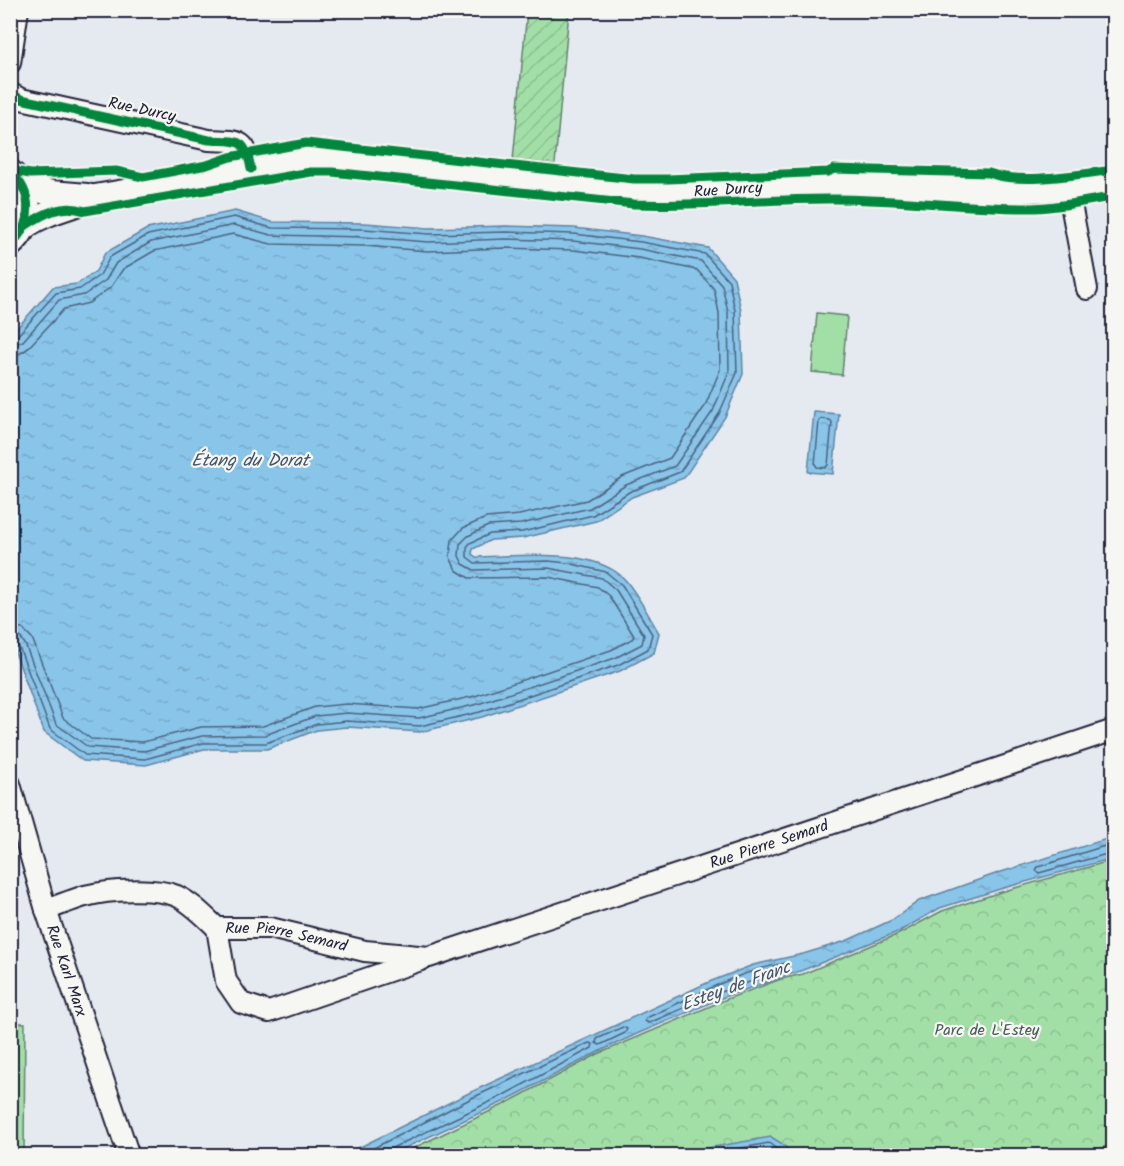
<svg xmlns="http://www.w3.org/2000/svg" width="1124" height="1166" viewBox="0 0 1124 1166" font-family="Kalam,sans-serif">
<style>
.grass{fill:#a2dfa6;stroke:#628070;stroke-width:1.5}
.park{fill:url(#park-crowns);stroke:#628070;stroke-width:1.5}
.garden{fill:url(#garden-furrows);stroke:#628070;stroke-width:1.5}
.water{fill:url(#water-ripples);stroke:#6084a3;stroke-width:1.5}
.lines{fill:none;stroke-linecap:round;stroke-linejoin:round}
.shore{stroke:#4b6381;stroke-width:1.5}
.minor-casing{stroke:#22223b;stroke-width:24}
.tertiary-casing{stroke:#22223b;stroke-width:28}
.minor{stroke:#f6f6f2;stroke-width:20}
.tertiary{stroke:#f6f6f2;stroke-width:24}
.cycleway-casing{stroke:#f6f6f2;stroke-width:13}
.cycleway{stroke:#00873e;stroke-width:9}
.labels{text-anchor:middle;dominant-baseline:central;stroke-width:4.5;stroke-linejoin:round;paint-order:stroke}
.street-label{font-size:16px;fill:#22223b;stroke:#f6f6f2}
.park-label{font-size:16px;fill:#485b5b;stroke:#f6f6f2}
.water-label{font-size:18px;font-style:italic;fill:#41536f;stroke:#f6f6f2}
</style>
<defs>
<pattern id="park-crowns" width="20" height="18" patternUnits="userSpaceOnUse" patternTransform="scale(1.5)"><rect width="20" height="18" fill="#a2dfa6"/><path d="M2 6a3 3 0 1 1 6 0M12 15a3 3 0 1 1 6 0" fill="none" stroke="#8bbf90"/></pattern>
<pattern id="garden-furrows" width="10" height="10" patternUnits="userSpaceOnUse" patternTransform="scale(1.5)"><rect width="10" height="10" fill="#a2dfa6"/><path d="M-1 1l2-2M0 10L10 0M9 11l2-2" fill="none" stroke="#8bbf90"/></pattern>
<pattern id="water-ripples" width="26" height="14" patternUnits="userSpaceOnUse" patternTransform="scale(1.5)"><rect width="26" height="14" fill="#89c5e9"/><path d="M2 4q2-2 4 0t4 0M15 11q2-2 4 0t4 0" fill="none" stroke="#76a9c9"/></pattern>
</defs>
<rect width="100%" height="100%" fill="#e5eaf0"/>
<filter id="ink" filterUnits="userSpaceOnUse"><feTurbulence type="fractalNoise" baseFrequency=".0167" numOctaves="2"/><feDisplacementMap in="SourceGraphic" scale="12" xChannelSelector="R" yChannelSelector="G"/><feConvolveMatrix kernelMatrix="1 2 1 2 8 2 1 2 1" color-interpolation-filters="sRGB"/></filter>
<g filter="url(#ink)">
<g class="grass">
<polygon points="817,313 847,316 842,375 812,372"/>
<polygon points="11,1023 25,1023 24,1155 11,1155"/>
</g>
<polygon class="park" points="1113,860 1113,1144 1079,1156 397,1156 503,1105 598,1054 727,999 781,979 803,974 901,933 942,911 1001,892"/>
<polygon class="garden" points="527,11 569,11 555,164 513,160"/>
<g class="water">
<path d="M235,211L272,222L365,223L429,228L505,226L574,228L642,236L708,248L734,278L741,310L743,374L725,417L684,478L632,497L596,521L523,538L491,540L473,549L472,554L476,557C518,556 598,546 627,582C639,597 649,616 659,633L654,653L620,671L482,717L420,732L347,727L317,730L267,749H204L146,765L83,761L44,732L11,641V335L53,287L77,284L96,271L105,253L147,229Z"/>
<polygon points="814,412 839,414 833,474 808,472"/>
<polygon points="1113,837 1113,858 1000,889 940,908 900,931 803,970 724,997 639,1033 598,1052 503,1102 390,1155 344,1155 469,1093 709,982 753,965 803,954 846,941 892,920 919,901 998,873"/>
<polygon points="771,1137 781,1143 794,1155 667,1155"/>
</g>
<g class="lines">
<g class="shore">
<polyline points="10,338 17,336 56,293 80,289 100,275 110,257 148,235 234,217 272,228 364,229 429,234 505,232 574,234 641,242 705,254 729,281 735,311 737,373 719,414 680,472 629,492 593,515 522,532 490,534 470,543 467,547 467,557 475,563 548,561 568,563 606,572 622,585 652,634 648,649 618,665 480,712 420,726 347,721 317,724 266,743 203,743 145,759 85,755 50,729 19,647 15,643 10,643"/>
<polyline points="10,346 23,341 59,300 84,295 106,280 116,263 151,242 234,225 271,235 364,237 428,242 505,239 573,241 640,249 701,261 722,285 728,312 729,372 713,411 675,466 626,485 590,508 521,524 488,526 468,536 460,544 459,556 463,564 474,570 548,568 602,578 616,590 644,635 642,644 615,658 478,704 419,718 347,713 316,716 265,735 202,736 144,751 88,747 56,724 25,644 20,637 10,635"/>
<polyline points="10,355 19,354 27,349 64,309 89,303 111,287 123,269 154,251 233,234 271,244 364,246 428,251 505,248 573,250 639,258 697,270 714,289 719,313 720,370 705,406 670,458 622,477 587,500 519,515 486,518 463,528 452,540 450,557 456,570 469,578 548,577 598,587 609,596 634,636 632,639 611,650 475,696 418,709 347,704 315,707 263,726 201,727 143,742 91,739 63,718 32,638 22,628 10,626"/>
<polygon points="822,419 830,420 832,422 828,465 825,468 817,467 815,464 819,421"/>
<polyline points="1114,843 1038,867 1036,870 1039,873 1114,852"/>
<path d="M786,963L789,965L787,969L721,992L649,1023L645,1021L646,1018C692,998 737,971 786,963Z"/>
<polygon points="623,1027 627,1029 625,1033 600,1045 596,1043 597,1039"/>
<polyline points="358,1156 472,1098 589,1043 593,1044 592,1048 500,1097 394,1147 390,1151 390,1156"/>
<polyline points="698,1156 769,1143 785,1156"/>
</g>
<defs>
<g id="minor">
<polyline points="10,63 18,10"/>
<path d="M10,93L21,99L209,140C238,142 245,136 251,169"/>
<polyline points="1070,187 1071,204 1087,289"/>
<path id="s1" d="M10,784L46,910L129,1156"/>
<path id="s2" d="M46,910C59,905 72,900 85,896C109,890 154,887 177,896C192,903 205,917 217,928H270L365,951L429,957L1114,730"/>
<polyline points="217,928 226,981 241,1003 269,1012 421,960"/>
</g>
<g id="tertiary">
<path d="M10,172C34,192 33,225 10,245"/>
<polyline points="23,186 51,193 87,196"/>
<path id="s3" d="M25,226C47,211 72,207 95,197L311,160H333L634,192C701,195 768,184 835,185C890,185 945,190 999,190C1038,191 1075,187 1114,183"/>
</g>
</defs>
<use href="#minor" class="minor-casing"/>
<use href="#tertiary" class="tertiary-casing"/>
<use href="#minor" class="minor"/>
<use href="#tertiary" class="tertiary"/>
<defs>
<g id="cycleway">
<path d="M10,93L21,99L209,140C238,142 245,136 251,169"/>
<path d="M10,170L30,174L116,171L143,177L207,165L230,157L306,143L634,179H668L828,172L834,169L989,173C1020,185 1080,174 1114,170"/>
<path d="M10,172C34,192 33,225 10,245"/>
<path d="M25,226C44,213 63,203 85,211L311,172H332L634,204C702,207 768,198 835,199C900,199 963,208 1027,208C1057,209 1085,200 1114,197"/>
</g>
</defs>
<use href="#cycleway" class="cycleway-casing"/>
<use href="#cycleway" class="cycleway"/>
</g>
</g>
<g class="labels">
<g class="street-label">
<text transform="translate(142 110) rotate(12)">Rue Durcy</text>
<text stroke="none"><textPath href="#s3" startOffset="714">Rue Durcy</textPath></text>
<text stroke="none"><textPath href="#s2" startOffset="759">Rue Pierre Semard</textPath></text>
<text stroke="none"><textPath href="#s2" startOffset="256">Rue Pierre Semard</textPath></text>
<text stroke="none"><textPath href="#s1" startOffset="195">Rue Karl Marx</textPath></text>
</g>
<g class="park-label">
<text x="987" y="1030">Parc de L'Estey</text>
</g>
<g class="water-label">
<text x="250" y="461">Étang du Dorat</text>
<text transform="translate(736 987) rotate(-20)">Estey de Franc</text>
</g>
</g>
<rect width="1124" height="1166" fill="none" stroke="#f6f6f2" stroke-width="36"/>
<rect x="18" y="18" width="1088" height="1130" fill="none" stroke="#22223b" stroke-width="2" filter="url(#ink)"/>
</svg>
